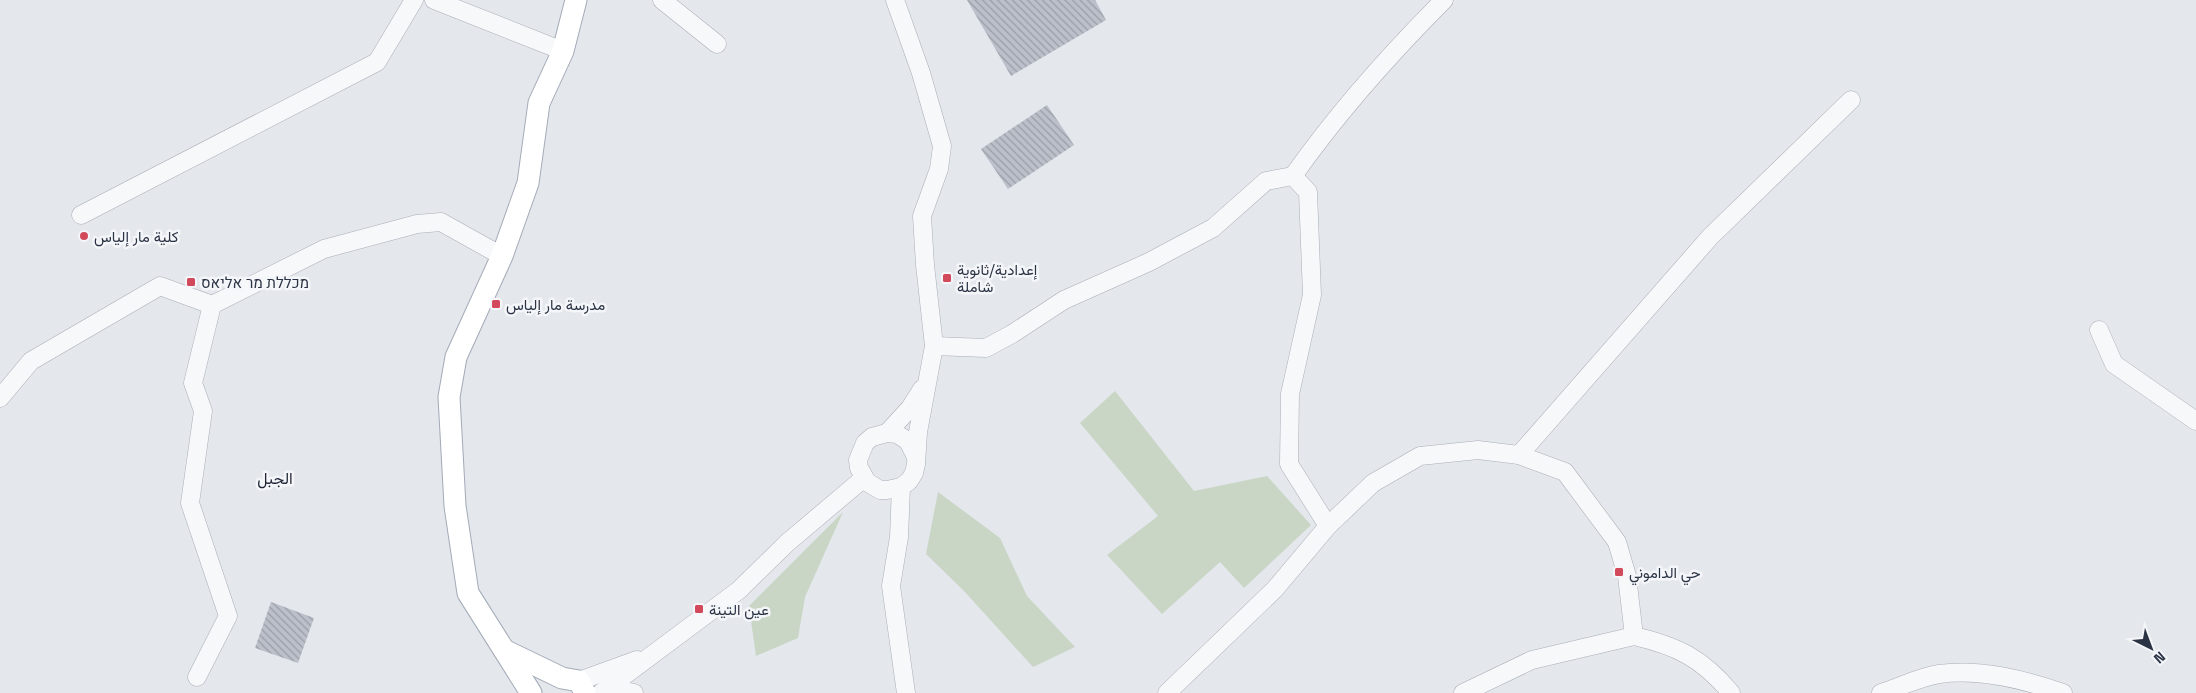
<svg xmlns="http://www.w3.org/2000/svg" width="2196" height="693" viewBox="0 0 2196 693" font-family="'Space Grotesk',Vazirmatn,Heebo,sans-serif">
<style>
.green{fill:#c9d6c5}
.building{fill:url(#building-back-hatch)}
.lines{fill:none;stroke-linecap:round;stroke-linejoin:round}
.minor-casing{stroke:#a9aeb7;stroke-width:19}
.major-casing{stroke:#a3abb8;stroke-width:23}
.minor{stroke:#f7f8fa;stroke-width:18}
.major{stroke:#fff;stroke-width:21}
.poi-dot{fill:#d1495b;stroke:#f4f6f9;stroke-width:2}
.labels{text-anchor:middle;dominant-baseline:central;stroke-width:5;stroke-linejoin:round;paint-order:stroke}
.poi-label{font-size:15px;fill:#2b3445;stroke:#f4f6f9;text-anchor:start}
.neighbourhood-label{font-size:16px;fill:#1d2536;stroke:#f4f6f9}
</style>
<defs>
<pattern id="building-back-hatch" width="6" height="6" patternUnits="userSpaceOnUse" patternTransform="scale(1.25)"><rect width="6" height="6" fill="#bbc0ca"/><path d="M-1 5l2 2M0 0l6 6M5-1l2 2" fill="none" stroke="#989da6"/></pattern>
</defs>
<rect width="100%" height="100%" fill="#e4e7ec"/>
<g class="green">
<polygon points="1115,391 1194,491 1267,476 1311,525 1244,588 1220,562 1162,614 1107,555 1158,516 1080,423"/>
<polygon points="938,492 1000,538 1027,596 1075,647 1033,667 965,592 926,554"/>
<polygon points="843,512 805,597 798,638 756,656 749,606"/>
</g>
<g class="building">
<polygon points="967,0 1095,0 1106,20 1011,76"/>
<polygon points="1047,105 1074,145 1008,189 981,149"/>
<polygon points="271,602 314,618 298,663 255,648"/>
</g>
<g class="lines">
<defs>
<g id="minor">
<polyline points="434,0 563,51"/>
<polyline points="662,0 717,44"/>
<polyline points="895,0 921,73 942,146 939,169 922,216 925,265 934,346 918,432 916,464 914,473 909,481 901,487 887,490 880,490 867,482 859,468 858,460 865,443 872,437 887,433 897,434 908,441 916,457"/>
<path d="M1293,176C1339,111 1388,56 1444,0"/>
<polyline points="81,215 377,62 414,0"/>
<polyline points="2099,330 2114,364 2196,421"/>
<polyline points="934,346 986,348 1012,334 1064,300 1149,262 1213,228 1266,181 1293,176 1308,192 1312,295 1290,394 1289,464 1328,526"/>
<polyline points="0,398 31,361 160,286 212,305"/>
<polyline points="887,433 910,408 922,389"/>
<polyline points="1519,455 1710,237 1851,100"/>
<polyline points="901,487 899,537 891,586 906,693"/>
<polyline points="197,677 228,616 190,503 203,411 193,383 212,305 324,249 417,224 441,222 502,256"/>
<polyline points="579,681 637,660"/>
<polyline points="610,688 634,693"/>
<polyline points="601,693 739,590 787,543 864,478"/>
<path d="M1167,693L1275,589L1328,526L1373,483L1420,456L1478,450L1519,455L1565,472L1617,542L1627,576L1634,636C1677,646 1702,658 1731,693"/>
<polyline points="1463,693 1532,660 1634,636"/>
<path d="M1881,693C1900,687 1920,677 1939,674C1980,668 2025,680 2063,693"/>
</g>
<g id="major">
<polyline points="504,650 562,678 579,681 585,693"/>
<polyline points="531,693 468,593 455,506 449,397 456,357 502,256 528,183 539,103 563,51 576,0"/>
</g>
</defs>
<use href="#minor" class="minor-casing"/>
<use href="#major" class="major-casing"/>
<use href="#minor" class="minor"/>
<use href="#major" class="major"/>
</g>
<g class="poi-dot">
<circle cx="84" cy="236" r="5"/>
<rect x="942" y="273" width="10" height="10" rx="2.5"/>
<rect x="186" y="277" width="10" height="10" rx="2.5"/>
<rect x="491" y="299" width="10" height="10" rx="2.5"/>
<rect x="1614" y="567" width="10" height="10" rx="2.5"/>
<rect x="694" y="604" width="10" height="10" rx="2.5"/>
</g>
<g class="labels">
<g class="poi-label">
<text x="94" y="236">كلية مار إلياس</text>
<text x="957" y="269">إعدادية/ثانوية<tspan x="957" dy="17">شاملة</tspan></text>
<text x="201" y="282">מכללת מר אליאס</text>
<text x="506" y="304">مدرسة مار إلياس</text>
<text x="1629" y="572">حي الداموني</text>
<text x="709" y="609">عين التينة</text>
</g>
<g class="neighbourhood-label">
<text x="275" y="478">الجبل</text>
</g>
</g>
<g transform="translate(2151 648) rotate(138)" stroke="#f4f6f9" stroke-width="4" paint-order="stroke">
<path d="M0-4L9 19L0 12L-9 19Z" fill="#2b3445"/>
<text y="-8" font-size="14" font-weight="bold" text-anchor="middle" fill="#2b3445">N</text>
</g>
</svg>
